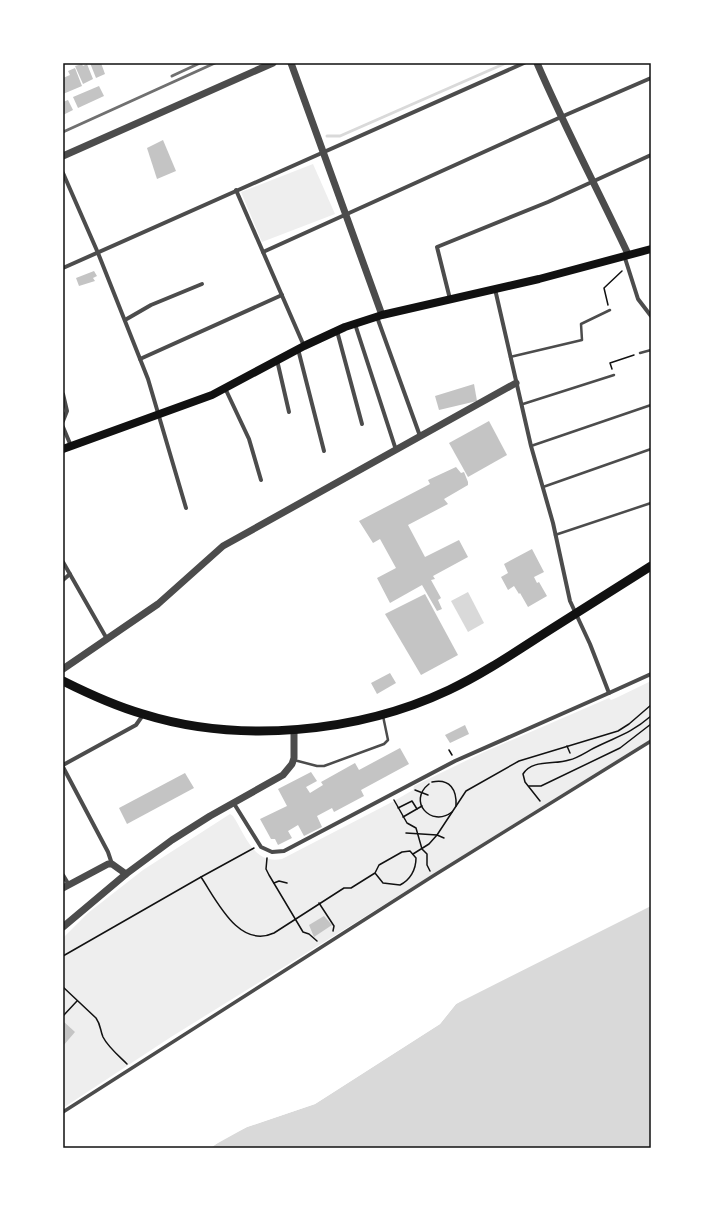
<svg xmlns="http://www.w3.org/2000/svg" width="714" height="1211" viewBox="0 0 714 1211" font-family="'Source Sans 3',sans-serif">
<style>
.green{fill:#eee}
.water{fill:#d9d9d9}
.pier{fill:#fff}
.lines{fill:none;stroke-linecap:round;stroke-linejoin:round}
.stream{stroke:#d9d9d9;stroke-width:3}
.building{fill:#c4c4c4}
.path{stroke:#111;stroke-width:1.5}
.service{stroke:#4c4c4c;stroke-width:2.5}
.pedestrian{stroke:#4c4c4c;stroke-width:3.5}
.minor{stroke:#4c4c4c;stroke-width:4}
.tertiary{stroke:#4c4c4c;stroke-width:7}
.secondary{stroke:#111;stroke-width:8}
.trunk{stroke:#111;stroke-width:9}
.rail{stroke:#707070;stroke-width:3}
.neatline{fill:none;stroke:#111;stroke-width:1.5}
</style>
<rect width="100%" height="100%" fill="#fff"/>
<g class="green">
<polygon points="313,164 335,214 262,242 241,192"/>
<path d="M651,681V739L171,1037L63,1108V938L88,913L143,870L230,814L233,816C246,836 254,865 282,859L394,801L413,790L414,786L484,752L609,698L611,700L616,698Z"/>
</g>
<g class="water">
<polygon points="468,592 484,623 468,632 451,601"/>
<polygon points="651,906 651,1148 211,1148 224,1138 247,1127 315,1104 440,1024 456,1004"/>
</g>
<polygon class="pier" points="474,993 456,1004 440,1024 315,1104 247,1127 209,1148 223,1136 246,1126 314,1102 438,1023 454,1003"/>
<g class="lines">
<polyline class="stream" points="327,136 340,136 506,63"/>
</g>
<g class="building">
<polygon points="90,63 101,63 105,74 96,78"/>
<polygon points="82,64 83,66 87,64 93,79 83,84 75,66"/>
<polygon points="75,68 82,86 63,94 63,78 70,75 68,71"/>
<polygon points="99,86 104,96 78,108 73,97"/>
<polygon points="68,100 73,110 63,115 63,102"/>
<polygon points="163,140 176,171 157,179 147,148"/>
<polygon points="94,271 97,276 93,278 95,281 79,286 76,278"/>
<polygon points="474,384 477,401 439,410 435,396"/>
<polygon points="489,421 507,455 468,477 449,443"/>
<polygon points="456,467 461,473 464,472 468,482 468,485 444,499 448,504 408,525 425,557 459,540 468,557 433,576 435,579 431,580 441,598 438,600 442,609 437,611 422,585 390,603 377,578 396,568 380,539 373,543 359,521 430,484 428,480"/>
<polygon points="532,549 544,572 534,577 537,583 539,582 547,596 528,607 520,593 519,594 514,586 508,590 501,577 508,573 504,564"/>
<polygon points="425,594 458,655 421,675 385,614"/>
<polygon points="390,673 396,683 377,694 371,683"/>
<polygon points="465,725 469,734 450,743 445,735"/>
<polygon points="400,748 409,764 361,790 364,796 334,812 332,808 317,816 322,827 304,836 298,825 288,831 292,838 278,845 275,839 271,839 260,819 287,806 278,789 311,772 317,781 306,787 310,793 323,785 321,782 355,763 359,770"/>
<polygon points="185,773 194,788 127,824 119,808"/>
<polygon points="324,916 332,925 314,937 309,925"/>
<polygon points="63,1021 75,1032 63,1046"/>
</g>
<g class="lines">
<g class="path">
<polyline points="608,305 604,288 622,271"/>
<polyline points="612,369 610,363 634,355"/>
<polyline points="651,690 651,692"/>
<polyline points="567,746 570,753"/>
<polyline points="449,750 452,755"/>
<path d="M432,782C450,778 457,790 456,806"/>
<path d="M429,784C407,801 431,828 452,812"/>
<polyline points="529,786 541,786 620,748 651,724"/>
<polyline points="415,790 428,795"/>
<polyline points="394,800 407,823 416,828 422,849 427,854 427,865 430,871"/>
<path d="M540,801L525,782L523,774C532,759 555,765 569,760C578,758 586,752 594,748C618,736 630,734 651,716"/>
<polyline points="398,808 412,801 417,809"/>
<polyline points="403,817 422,806"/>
<polyline points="406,833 437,835 444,838"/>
<polyline points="413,854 429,844 437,835 466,791 519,761 618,731 629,724 651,705"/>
<polyline points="267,858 266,869 269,875 303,932 309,934 317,941"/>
<polyline points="201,877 254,848"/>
<polyline points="274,883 279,881 287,883"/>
<polyline points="319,903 334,926 333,931"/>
<path d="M63,956L201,877C217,901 239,949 274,933L344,888H351L375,873L379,865L402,852L410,851L416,858C416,870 410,880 400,885L383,883L375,873"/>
<path d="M63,987L96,1018C101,1025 100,1030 103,1037C108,1047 119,1056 127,1064"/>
<polyline points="63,1016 77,1001"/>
</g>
<g class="service">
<polyline points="640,353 651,350"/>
<polyline points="510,357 582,340 581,324 610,310"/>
<polyline points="523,404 614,375"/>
<polyline points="531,446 651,405"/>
<polyline points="543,487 651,449"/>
<polyline points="555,535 651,503"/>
<polyline points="294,760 317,766 324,766 384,744 388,740 383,716"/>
</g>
<polyline class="pedestrian" points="63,1112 433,876 651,741"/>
<g class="minor">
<polyline points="63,173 98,253 148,379 186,508"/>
<polyline points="236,190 304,346"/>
<polyline points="263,252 561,117 651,78"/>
<polyline points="624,255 638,299 651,316"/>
<polyline points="63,268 524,63"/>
<polyline points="495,289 531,446 553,523 570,601 590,644 609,693 651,674"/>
<polyline points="450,299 437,247 548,202 651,155"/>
<polyline points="377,317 420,436"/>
<polyline points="125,320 151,305 202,284"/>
<polyline points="355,324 396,450"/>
<polyline points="337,331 362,424"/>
<polyline points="298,349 324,451"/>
<polyline points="140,359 282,295"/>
<polyline points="277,360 289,412"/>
<polyline points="225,388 249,439 261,480"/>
<polyline points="63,394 67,411 63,421"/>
<polyline points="63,427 71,446"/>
<polyline points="63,562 107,639"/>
<polyline points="63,580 70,574"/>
<polyline points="63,765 136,725 143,715"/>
<polyline points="63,767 108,852 112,864"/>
<polyline points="233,802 261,847 272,852 284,851 455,761 609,693"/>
<polyline points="63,875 69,885"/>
</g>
<g class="tertiary">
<polyline points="291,63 382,315"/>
<path d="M537,63C565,128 598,190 628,254"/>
<polyline points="63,156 273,63"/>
<polyline points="63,669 158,604 223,546 516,383"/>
<polyline points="63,888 108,864 112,864 126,874"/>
<polyline points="63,927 126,874 172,840 210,816 283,775 292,764 294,758 294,730"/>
</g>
<polyline class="secondary" points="63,449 212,395 304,346 345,327 382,315 539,279 651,249"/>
<path class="trunk" d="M63,681C89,694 115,706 143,714C239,744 358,733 449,690C487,672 521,648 556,626C588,606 619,586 651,566"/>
<g class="rail">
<polyline points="172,76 200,63"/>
<polyline points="63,132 215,63"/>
</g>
</g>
<rect width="714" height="1211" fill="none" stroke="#ffffff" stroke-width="128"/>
<rect x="64" y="64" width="586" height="1083" class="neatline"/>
</svg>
